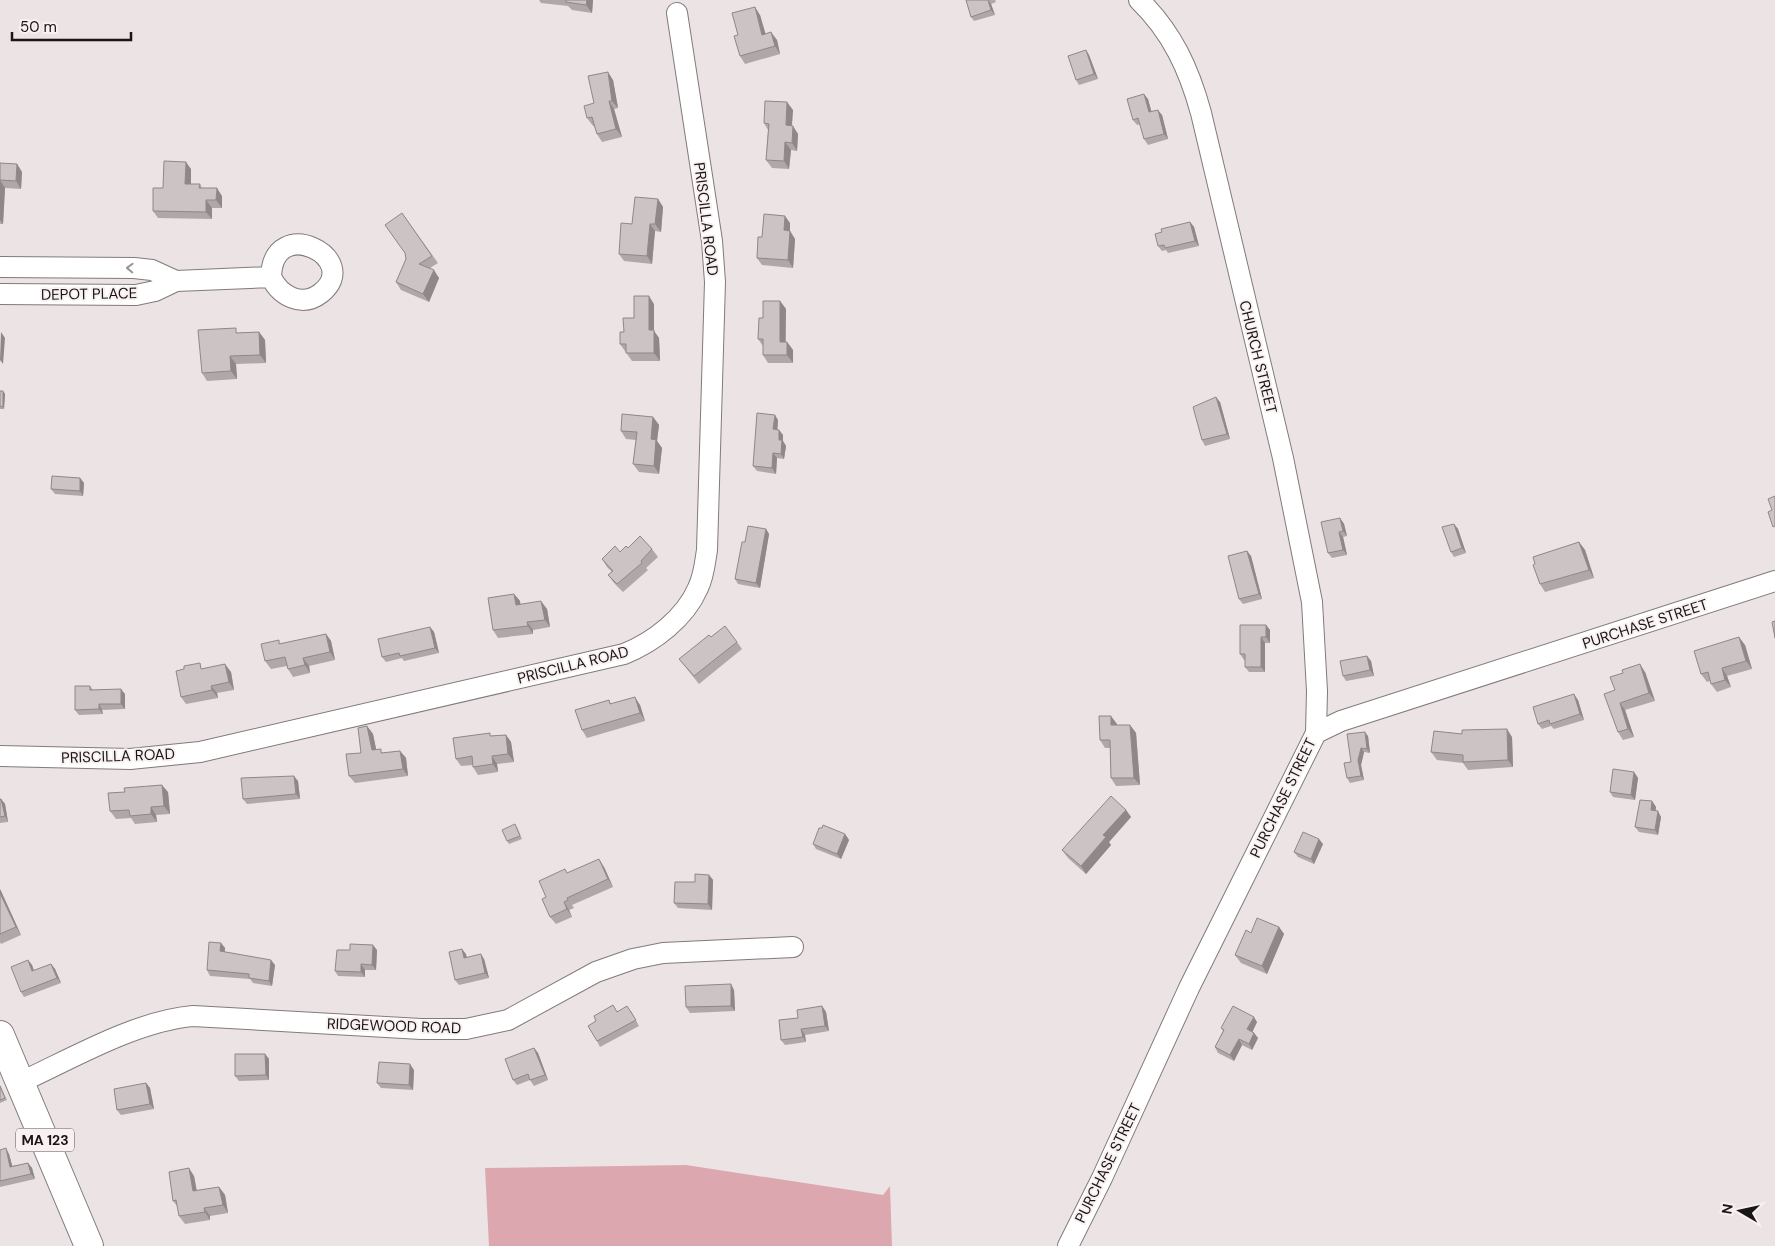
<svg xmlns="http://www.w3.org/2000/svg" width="1775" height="1246" viewBox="0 0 1775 1246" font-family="'DM Sans',sans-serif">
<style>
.green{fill:#dda7af}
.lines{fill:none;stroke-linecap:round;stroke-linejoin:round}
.minor-casing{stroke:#827a7b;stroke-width:22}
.highway-casing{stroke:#827a7b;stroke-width:30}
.minor{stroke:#fff;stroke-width:20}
.highway{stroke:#fff;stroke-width:28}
.wall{fill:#afa8a9}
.shaded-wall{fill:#8e8889}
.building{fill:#cbc3c4;stroke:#8e8889}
.oneway{stroke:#989696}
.labels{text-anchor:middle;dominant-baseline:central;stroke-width:4;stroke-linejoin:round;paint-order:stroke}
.shield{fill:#f9f0f1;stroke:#5c5758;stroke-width:1}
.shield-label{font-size:14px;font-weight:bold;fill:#191616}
.street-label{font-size:15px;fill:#191616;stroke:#f9f0f1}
</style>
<rect width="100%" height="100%" fill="#ebe3e4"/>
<polygon class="green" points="686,1165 883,1195 890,1186 892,1246 489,1246 485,1168"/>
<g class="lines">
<defs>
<g id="minor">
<path d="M1139,0C1172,32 1189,69 1201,113L1283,458L1312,602L1317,691L1316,733"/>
<polyline points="0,267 134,268 152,270 176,281"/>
<path d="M0,294L136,295L155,291L176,281L271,277C280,296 302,308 321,293C364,259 273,212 271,277"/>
<path d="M0,756L130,759L200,752L624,654C654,642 685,618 698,588C704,576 705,562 707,550L715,282L712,241L677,13"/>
<path d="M21,1082C73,1058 136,1021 193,1016L421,1029H466L508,1020L596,972L633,959L663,953L793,947"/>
<polyline points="1068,1246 1102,1178 1189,988 1316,733 1341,721 1775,581"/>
</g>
<polyline id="highway" points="0,1035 89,1246"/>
</defs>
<use href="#minor" class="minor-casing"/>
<use href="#highway" class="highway-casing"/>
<use href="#minor" class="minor"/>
<use href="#highway" class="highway"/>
</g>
<g class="wall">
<polygon points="539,0 593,0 592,13 572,10 568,6 541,3"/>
<polygon points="966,0 995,0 996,2 991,4 995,15 974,21 971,17"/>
<polygon points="760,15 765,34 777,40 780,54 745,64 740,56 738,35"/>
<polygon points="1086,50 1089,55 1098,79 1079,85 1076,80"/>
<polygon points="613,80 618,108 614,109 622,137 602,142 597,134 594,126 593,126 587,118 594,103"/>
<polygon points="1148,99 1151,112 1162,115 1168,139 1148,145 1144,139 1140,124 1137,125 1133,120"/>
<polygon points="793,110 792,126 798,134 797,151 791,150 789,169 772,168 766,160 768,130 764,123"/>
<polygon points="0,163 17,164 22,172 21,189 5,188 3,224 0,224"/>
<polygon points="191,169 191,184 200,184 202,188 222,196 222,208 212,208 212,219 158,218 153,211 163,188"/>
<polygon points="658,199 663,207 661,232 655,231 652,264 624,261 619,254 632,224"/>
<polygon points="402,213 438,263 430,268 439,278 429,302 401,290 396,282 406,259"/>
<polygon points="1190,222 1194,227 1199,246 1168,253 1166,250 1162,251 1158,246 1162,232"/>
<polygon points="790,223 790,231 795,239 793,268 762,265 757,258 762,237"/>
<polygon points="780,301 786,309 786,342 787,342 793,350 793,363 768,363 763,355 763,346 758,339 763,318"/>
<polygon points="654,304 654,331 659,338 660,361 632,361 620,344 624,332 634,318"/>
<polygon points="259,332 265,340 266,363 236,364 237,379 207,381 202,373 239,333"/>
<polygon points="0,391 3,391 5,394 4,409 0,409"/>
<polygon points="1220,402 1230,439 1205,446 1202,440"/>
<polygon points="653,417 659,425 657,441 662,448 659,474 639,472 633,464 636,440 626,439 621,431"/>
<polygon points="778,420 777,430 779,430 783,435 783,441 786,446 784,459 777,458 776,474 757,471 753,466"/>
<polygon points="80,478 84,483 83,496 55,494 51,489"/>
<polygon points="1340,518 1344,524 1347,536 1343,537 1347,555 1332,558 1328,553"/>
<polygon points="1454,524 1458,529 1466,553 1454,557 1451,552"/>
<polygon points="766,529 769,534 760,588 738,584 735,579 745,542"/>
<polygon points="1579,542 1585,550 1594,578 1545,592 1540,584"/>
<polygon points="628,548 652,549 658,557 646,568 648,570 623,592 614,583 608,575 612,572 607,567 602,559"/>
<polygon points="1247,551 1251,556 1262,599 1243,604 1239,599"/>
<polygon points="514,594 520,601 520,604 547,609 550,627 533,630 533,634 498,638 493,630"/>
<polygon points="1266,625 1270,630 1270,643 1265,643 1265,672 1249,672 1245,667 1245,660 1244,660 1240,654"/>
<polygon points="430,627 434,632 439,653 404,661 402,658 386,662 382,657"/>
<polygon points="326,634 331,641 335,660 309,666 310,673 293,677 288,669 287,666 271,669 265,661 281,644"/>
<polygon points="711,637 737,642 742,649 699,684 679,659"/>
<polygon points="1745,645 1752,669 1727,676 1731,687 1717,692 1711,684 1710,681 1707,682 1701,674"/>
<polygon points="1367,656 1371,661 1374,676 1346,681 1343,676"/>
<polygon points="204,668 231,672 234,690 217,693 218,698 186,704 181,697"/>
<polygon points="1645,672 1655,701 1625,710 1634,737 1623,740 1618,732 1615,690"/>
<polygon points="90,686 93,690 125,694 125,709 102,710 103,714 79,715 75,710"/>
<polygon points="609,700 611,704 640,705 645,721 587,738 582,730"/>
<polygon points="1578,700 1584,720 1554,729 1551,726 1542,729 1538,724"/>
<polygon points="1117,724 1117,725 1130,725 1136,733 1140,785 1116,786 1111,778 1110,748 1105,748 1100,740"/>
<polygon points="367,726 373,734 376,750 383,753 400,751 406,758 408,776 355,783 349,776 361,753"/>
<polygon points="1462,734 1512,737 1513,767 1468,770 1463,763 1437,760 1431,752"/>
<polygon points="506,735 511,742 514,762 497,764 498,772 478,775 473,767 473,765 461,766 456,759 492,736"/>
<polygon points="1368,736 1370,753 1364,752 1361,765 1364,780 1350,783 1347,778 1351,762"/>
<polygon points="1634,772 1638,778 1635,800 1613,797 1610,792"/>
<polygon points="298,781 300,799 247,804 243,799"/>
<polygon points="168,792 170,814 156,815 157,822 135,824 131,818 116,819 110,811"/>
<polygon points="0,799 1,799 5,804 8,822 0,823"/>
<polygon points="1652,801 1656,807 1655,811 1661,817 1658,835 1639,832 1635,827"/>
<polygon points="1126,810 1131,817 1109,842 1111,845 1086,874 1068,858 1062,850"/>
<polygon points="517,827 522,839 509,844 507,841"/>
<polygon points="845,834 849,840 841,859 816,849 813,844"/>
<polygon points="1323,844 1314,864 1298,857 1294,852"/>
<polygon points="604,867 613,887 572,905 574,908 569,910 572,917 556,924 550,917 568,873"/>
<polygon points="709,875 713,880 712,910 678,908 674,903 695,882"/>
<polygon points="0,889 21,935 1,944 0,942"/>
<polygon points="1279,927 1284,934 1267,974 1241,963 1235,955 1251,933"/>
<polygon points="221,943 225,948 225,952 275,965 272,986 253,983 250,979 210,976 207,970"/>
<polygon points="350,950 377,950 376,970 365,970 365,977 338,976 335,971"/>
<polygon points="466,954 466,957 484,959 489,978 459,985 455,980"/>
<polygon points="28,960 32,965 34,971 51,964 55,969 61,983 24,997 21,992"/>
<polygon points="734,990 735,1011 690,1013 686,1007"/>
<polygon points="822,1006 826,1012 829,1031 805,1035 806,1042 785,1045 781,1040 798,1018"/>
<polygon points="618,1011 631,1011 639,1026 600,1047 597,1041 596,1021"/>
<polygon points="1257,1022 1252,1032 1254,1033 1258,1038 1252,1050 1242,1045 1234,1061 1218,1053 1215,1047 1223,1031 1221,1028"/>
<polygon points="534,1048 538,1053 548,1080 534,1086 530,1080 517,1085 513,1080"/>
<polygon points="265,1054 269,1059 269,1080 239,1081 235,1076"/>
<polygon points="414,1070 413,1090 381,1088 377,1083"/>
<polygon points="146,1083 150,1088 154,1109 121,1115 117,1110"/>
<polygon points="0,1085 7,1100 0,1103"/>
<polygon points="0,1150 9,1154 12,1166 28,1163 32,1168 35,1179 0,1187"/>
<polygon points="194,1176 197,1191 219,1187 225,1195 228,1213 210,1216 210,1220 185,1224 179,1216 178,1207 173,1201"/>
</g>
<g class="shaded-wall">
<polygon points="587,0 593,0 592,13 586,5"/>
<polygon points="988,0 991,4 995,15 991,10"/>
<polygon points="755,7 760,15 768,42 762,35"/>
<polygon points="771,32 777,40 780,54 775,46"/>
<polygon points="1086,50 1089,55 1098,79 1094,74"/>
<polygon points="608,72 613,80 618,108 612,101"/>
<polygon points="1144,94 1148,99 1153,117 1149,112"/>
<polygon points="609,101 614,109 622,137 616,129"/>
<polygon points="787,102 793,110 791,133 786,125"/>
<polygon points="1158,110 1162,115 1168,139 1164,134"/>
<polygon points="793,126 798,134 797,151 792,143"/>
<polygon points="785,142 791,150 789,169 784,161"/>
<polygon points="186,162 191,169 191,192 185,184"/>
<polygon points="17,164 22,172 21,189 16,181"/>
<polygon points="0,180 5,188 3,224 0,220"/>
<polygon points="217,188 222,196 222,208 216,200"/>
<polygon points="658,199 663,207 661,232 655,224"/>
<polygon points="206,200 212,208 212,219 206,212"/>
<polygon points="785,216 790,223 790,231 795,239 793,268 788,260 784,230"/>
<polygon points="1190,222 1194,227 1199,246 1195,241"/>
<polygon points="650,224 655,231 652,264 647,256"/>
<polygon points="434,270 439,278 429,302 423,294"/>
<polygon points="649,296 654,304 654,331 659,338 660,361 654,353 649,330"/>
<polygon points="780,301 786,309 785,350 780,342"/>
<polygon points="1,332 5,338 3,364 0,360"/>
<polygon points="259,332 265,340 266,363 260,355"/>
<polygon points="787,342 793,350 793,363 787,355"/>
<polygon points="230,356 236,364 237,379 231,371"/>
<polygon points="3,391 5,394 4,409 3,407"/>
<polygon points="1216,397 1220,402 1230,439 1227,434"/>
<polygon points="775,415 778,420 777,435 773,429"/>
<polygon points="653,417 659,425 657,441 662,448 659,474 654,466 651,439"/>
<polygon points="779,430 783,435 783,441 786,446 784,459 781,454 779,440"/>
<polygon points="773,453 777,458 776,474 772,468"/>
<polygon points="80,478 84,483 83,496 80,491"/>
<polygon points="1340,518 1344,524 1347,536 1343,531"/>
<polygon points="1454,524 1458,529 1466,553 1462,548"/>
<polygon points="766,529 769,534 760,588 756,583"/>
<polygon points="1339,532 1343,537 1347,555 1343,550"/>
<polygon points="1579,542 1585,550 1594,578 1589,570"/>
<polygon points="1247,551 1251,556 1262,599 1259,594"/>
<polygon points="514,594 520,601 522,613 516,605"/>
<polygon points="541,601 547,609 550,627 545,620"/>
<polygon points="527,622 533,630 533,634 528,626"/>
<polygon points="1266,625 1270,630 1270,643 1266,637"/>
<polygon points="430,627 434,632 439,653 435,648"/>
<polygon points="326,634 331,641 335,660 330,652"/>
<polygon points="1261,637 1265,643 1265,672 1261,667"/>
<polygon points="1739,637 1745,645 1752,669 1746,661"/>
<polygon points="1367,656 1371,661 1374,676 1370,670"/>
<polygon points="303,658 309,666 310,673 305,665"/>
<polygon points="225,664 231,672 234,690 229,682"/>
<polygon points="1640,664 1645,672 1655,701 1649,693"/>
<polygon points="1722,668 1727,676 1731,687 1725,680"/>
<polygon points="211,686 217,693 218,698 212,690"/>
<polygon points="121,689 125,694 125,709 121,704"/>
<polygon points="1574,694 1578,700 1584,720 1580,714"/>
<polygon points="635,697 640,705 645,721 640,713"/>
<polygon points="1620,703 1625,710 1634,737 1628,729"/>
<polygon points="99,704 102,710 103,714 99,709"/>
<polygon points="1111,716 1117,724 1117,733 1111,725"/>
<polygon points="1130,725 1136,733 1140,785 1134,778"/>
<polygon points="367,726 373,734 378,758 372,750"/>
<polygon points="1507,729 1512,737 1513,767 1508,760"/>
<polygon points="1365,732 1368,736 1370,753 1367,749"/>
<polygon points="506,735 511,742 514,762 508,754"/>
<polygon points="1361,748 1364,752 1361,765 1364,780 1361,776 1358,760"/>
<polygon points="400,751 406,758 408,776 403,769"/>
<polygon points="492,756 497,764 498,772 493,764"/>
<polygon points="1634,772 1638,778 1635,800 1631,795"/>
<polygon points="294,776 298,781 300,799 296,794"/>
<polygon points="162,785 168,792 170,814 164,806"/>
<polygon points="1,799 5,804 8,822 5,816"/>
<polygon points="1652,801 1656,807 1655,816 1651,810"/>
<polygon points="151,807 156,815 157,822 151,814"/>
<polygon points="1126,810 1131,817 1109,842 1111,845 1086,874 1081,866 1103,835"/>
<polygon points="1658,811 1661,817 1658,835 1655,830"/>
<polygon points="845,834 849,840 841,859 837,854"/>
<polygon points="1319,839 1323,844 1314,864 1311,859"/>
<polygon points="599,859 604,867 613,887 608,879"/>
<polygon points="709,875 713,880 712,910 708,904"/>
<polygon points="0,889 21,935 16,927 0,893"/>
<polygon points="564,902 569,910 572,917 567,909"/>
<polygon points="1279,927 1284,934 1267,974 1262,966"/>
<polygon points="221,943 225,948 224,956 220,951"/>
<polygon points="373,945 377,950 376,970 372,965"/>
<polygon points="462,949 466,954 468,963 464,958"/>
<polygon points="481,954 484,959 489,978 485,973"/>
<polygon points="28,960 32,965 36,977 32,971"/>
<polygon points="271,960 275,965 272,986 269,981"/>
<polygon points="51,964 55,969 61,983 57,978"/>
<polygon points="361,964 365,970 365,977 361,972"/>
<polygon points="731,984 734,990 735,1011 731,1006"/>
<polygon points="822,1006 826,1012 829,1031 825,1026"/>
<polygon points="1254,1017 1257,1022 1251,1035 1247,1029"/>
<polygon points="801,1029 805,1035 806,1042 803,1037"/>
<polygon points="1254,1033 1258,1038 1252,1050 1249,1044"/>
<polygon points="1239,1039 1242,1045 1234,1061 1230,1055"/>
<polygon points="534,1048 538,1053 548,1080 545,1075"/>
<polygon points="265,1054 269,1059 269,1080 266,1075"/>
<polygon points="410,1064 414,1070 413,1090 409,1085"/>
<polygon points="146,1083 150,1088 154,1109 150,1104"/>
<polygon points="6,1148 9,1154 14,1172 10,1167"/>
<polygon points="28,1163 32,1168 35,1179 31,1174"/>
<polygon points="189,1168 194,1176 198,1199 193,1191"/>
<polygon points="219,1187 225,1195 228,1213 223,1205"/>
<polygon points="204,1208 210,1216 210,1220 205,1212"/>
</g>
<g class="building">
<polygon points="566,0 587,0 586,5 566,2"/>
<polygon points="966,0 988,0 991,10 971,17"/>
<polygon points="755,7 762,35 771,32 775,46 740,56 734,36 738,35 732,13"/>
<polygon points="1086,50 1094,74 1076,80 1068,56"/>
<polygon points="608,72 612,101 609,101 616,129 597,134 592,117 587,118 584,106 594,103 588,76"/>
<polygon points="1144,94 1149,112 1158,110 1164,134 1144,139 1138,118 1133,120 1127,99"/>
<polygon points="765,101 787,102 786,125 793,126 792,143 785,142 784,161 766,160 769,124 764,123"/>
<polygon points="164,161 186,162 185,184 200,184 199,188 217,188 216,200 206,200 206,212 153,211 153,188 163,188"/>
<polygon points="0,163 17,164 16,181 0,180"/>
<polygon points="635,197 658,199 655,224 650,224 647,256 619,254 621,223 632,224"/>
<polygon points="402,213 432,256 419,264 434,270 423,294 396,282 406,259 405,253 385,225"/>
<polygon points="764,214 785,216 784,230 790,231 788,260 757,258 758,237 762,237"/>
<polygon points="1190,222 1195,241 1165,248 1164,245 1158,246 1155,234 1162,232 1161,229"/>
<polygon points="634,296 649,296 649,330 654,330 654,353 626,353 626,344 620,344 620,332 624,332 623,318 634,318"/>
<polygon points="763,301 780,301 780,342 787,342 787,355 763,355 763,339 758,339 759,318 763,318"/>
<polygon points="236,328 236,333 259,332 260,355 230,356 231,371 202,373 198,330"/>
<polygon points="0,391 3,391 3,407 0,406"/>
<polygon points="1216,397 1227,434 1202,440 1193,407"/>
<polygon points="757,413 775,415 773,429 779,430 779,440 782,440 781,454 773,453 772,468 753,466"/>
<polygon points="622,414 653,417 651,439 656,440 654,466 633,464 637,432 621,431"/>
<polygon points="52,476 80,478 80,491 51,489"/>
<polygon points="1775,496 1775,526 1773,527 1768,512 1772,510 1768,499"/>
<polygon points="1340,518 1343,531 1339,532 1343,550 1328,553 1321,522"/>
<polygon points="1454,524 1462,548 1451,552 1442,527"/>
<polygon points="748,526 766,529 756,583 735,579 742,542 745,542"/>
<polygon points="640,536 652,549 641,561 642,563 617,584 608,575 613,571 602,559 615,546 620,552 626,546 628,548"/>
<polygon points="1579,542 1589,570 1540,584 1533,565 1535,564 1533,557"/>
<polygon points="1247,551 1259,594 1239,599 1228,556"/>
<polygon points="514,594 516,605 541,601 545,620 527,622 528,626 493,630 488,598"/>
<polygon points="1775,621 1775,638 1772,622"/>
<polygon points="1240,625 1266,625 1266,637 1261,637 1261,667 1245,667 1245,654 1240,654"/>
<polygon points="725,626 737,642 694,676 679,659 709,635 711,637"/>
<polygon points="430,627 435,648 400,656 399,653 382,657 378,639"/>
<polygon points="326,634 330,652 303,658 305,665 288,669 285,657 265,661 261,644 279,640 279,644"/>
<polygon points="1739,637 1746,661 1722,668 1725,680 1711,684 1708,672 1701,674 1694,651"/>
<polygon points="1367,656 1370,670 1343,676 1340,661"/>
<polygon points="200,663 201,669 225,664 229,682 211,686 212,690 181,697 176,671 184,669 184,666"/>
<polygon points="1640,664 1649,693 1620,703 1628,729 1618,732 1604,694 1615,690 1610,677 1623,673 1622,670"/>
<polygon points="75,686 90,686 90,690 121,689 121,704 99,704 99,709 75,710"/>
<polygon points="1574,694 1580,714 1550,724 1549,720 1538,724 1533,707"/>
<polygon points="635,697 640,713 582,730 575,710 609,700 610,704"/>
<polygon points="1099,716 1111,716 1111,725 1130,725 1134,778 1111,778 1110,740 1100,740"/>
<polygon points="367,726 372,750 381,749 381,753 400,751 403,769 349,776 346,754 361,753 358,728"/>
<polygon points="1507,729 1508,760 1463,762 1463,755 1431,752 1434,731 1462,734 1462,730"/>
<polygon points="1365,732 1367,749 1361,748 1358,760 1361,776 1347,778 1344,763 1351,762 1347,734"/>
<polygon points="490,733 490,736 506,735 508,754 492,756 493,764 473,767 472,756 456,759 453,738"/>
<polygon points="1613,769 1634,772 1631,795 1610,792"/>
<polygon points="294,776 296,794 243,799 241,778"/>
<polygon points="162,785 164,806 151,807 151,814 130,816 129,810 110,811 108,793 125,792 124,788"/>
<polygon points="1111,796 1126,810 1103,835 1106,837 1081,866 1062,850"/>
<polygon points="0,799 1,799 5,816 0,817"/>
<polygon points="1640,800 1652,801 1651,810 1658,811 1655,830 1635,827"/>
<polygon points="515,824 520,836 507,841 502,830"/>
<polygon points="823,825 845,834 837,854 813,844 819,828 822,828"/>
<polygon points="1303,832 1319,839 1311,859 1294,852"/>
<polygon points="599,859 608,879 567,898 568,900 564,902 567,909 550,917 542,899 546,897 539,881 565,869 567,873"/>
<polygon points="695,874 709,875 708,904 674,903 675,882 695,882"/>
<polygon points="0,893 16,927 0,934"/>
<polygon points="1257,918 1279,927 1262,966 1235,955 1246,930 1251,933"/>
<polygon points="209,942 221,943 220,951 271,960 269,981 249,978 249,974 207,970"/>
<polygon points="350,944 373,945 372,965 361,964 361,972 335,971 337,950 350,950"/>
<polygon points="462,949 464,958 481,954 485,973 455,980 449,952"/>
<polygon points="28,960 32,971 51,964 57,978 21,992 11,967"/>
<polygon points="731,984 731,1006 686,1007 685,986"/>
<polygon points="613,1005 617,1012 627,1006 636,1020 597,1041 588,1026 596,1021 594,1016"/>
<polygon points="822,1006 825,1026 801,1029 803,1037 781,1040 779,1020 798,1018 797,1010"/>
<polygon points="1233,1006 1254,1017 1247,1029 1254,1033 1249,1044 1239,1039 1230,1055 1215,1047 1224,1030 1221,1028"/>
<polygon points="534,1048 545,1075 530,1080 528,1074 513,1080 505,1059"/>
<polygon points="235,1054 265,1054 266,1075 235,1076"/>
<polygon points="379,1062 410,1064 409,1085 377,1083"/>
<polygon points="146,1083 150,1104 117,1110 114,1089"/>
<polygon points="0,1086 5,1098 0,1100"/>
<polygon points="6,1148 10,1167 28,1163 31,1174 0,1181 0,1150"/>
<polygon points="189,1168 193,1191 219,1187 223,1205 204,1208 205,1212 179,1216 176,1200 173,1201 169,1172"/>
</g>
<defs><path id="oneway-chevron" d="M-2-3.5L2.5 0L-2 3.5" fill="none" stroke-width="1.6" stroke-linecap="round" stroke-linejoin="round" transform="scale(1.25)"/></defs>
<use class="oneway" href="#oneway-chevron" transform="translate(130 268) rotate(-178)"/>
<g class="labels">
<rect class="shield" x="16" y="1128.5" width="58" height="23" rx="4"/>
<g class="shield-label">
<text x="45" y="1140">MA 123</text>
</g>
<g class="street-label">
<text transform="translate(706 219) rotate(83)">PRISCILLA ROAD</text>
<text transform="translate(89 294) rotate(-1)">DEPOT PLACE</text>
<text transform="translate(1258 357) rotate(76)">CHURCH STREET</text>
<text transform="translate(1645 624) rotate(-18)">PURCHASE STREET</text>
<text transform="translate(573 665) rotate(-14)">PRISCILLA ROAD</text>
<text transform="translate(118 756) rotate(-2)">PRISCILLA ROAD</text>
<text transform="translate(1283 798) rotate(-64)">PURCHASE STREET</text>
<text transform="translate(394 1026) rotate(2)">RIDGEWOOD ROAD</text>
<text transform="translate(1108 1163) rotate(-64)">PURCHASE STREET</text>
</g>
</g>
<g transform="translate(1740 1211) rotate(279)" stroke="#f9f0f1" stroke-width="4" paint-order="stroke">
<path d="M0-4L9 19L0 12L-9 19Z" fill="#191616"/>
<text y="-8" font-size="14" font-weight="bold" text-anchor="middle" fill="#191616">N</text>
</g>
<path d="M12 32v8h119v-8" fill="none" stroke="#191616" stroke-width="2.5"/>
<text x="20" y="32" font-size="15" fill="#191616" stroke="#f9f0f1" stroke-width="4" paint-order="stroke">50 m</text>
</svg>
